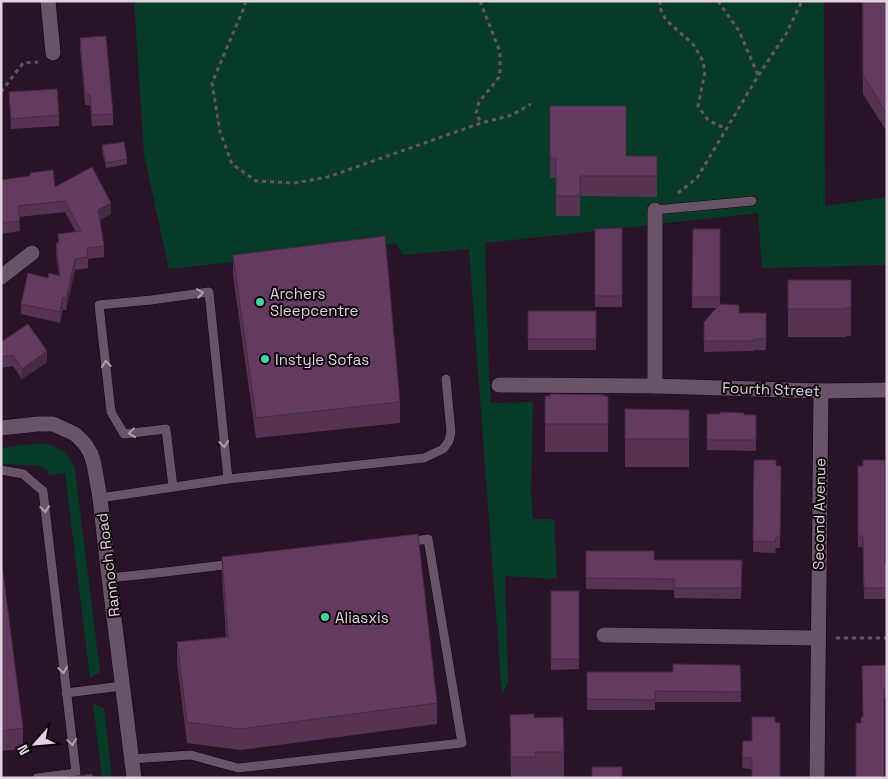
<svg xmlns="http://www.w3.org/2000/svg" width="888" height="779" viewBox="0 0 888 779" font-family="'Space Grotesk',sans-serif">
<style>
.green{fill:#073b28}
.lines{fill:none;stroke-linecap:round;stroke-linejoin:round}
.lane-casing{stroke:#10020f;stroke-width:10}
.street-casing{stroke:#10020f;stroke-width:16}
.secondary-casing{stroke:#10020f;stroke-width:16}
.path{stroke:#685666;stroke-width:3;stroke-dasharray:4 4;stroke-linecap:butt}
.lane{stroke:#6a5267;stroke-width:9}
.street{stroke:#6a5267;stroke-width:15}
.secondary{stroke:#6a5267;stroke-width:15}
.wall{fill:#563253}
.shaded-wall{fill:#462943}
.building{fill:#643a60;stroke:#462943}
.oneway{stroke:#b19fae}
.poi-dot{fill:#46d49e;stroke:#0c040b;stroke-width:2}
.labels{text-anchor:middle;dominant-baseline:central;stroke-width:4;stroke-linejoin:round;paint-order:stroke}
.poi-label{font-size:15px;fill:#e0d2de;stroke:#0c040b;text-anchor:start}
.street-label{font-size:15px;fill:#e0d2de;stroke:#0c040b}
</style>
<rect width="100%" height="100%" fill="#281426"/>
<g class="green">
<polygon points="134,1 824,1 825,206 887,197 887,265 762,268 758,213 485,243 489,374 491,403 533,402 531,492 533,519 554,519 557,579 505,576 508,682 502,696 469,249 403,255 396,244 169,269 144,155"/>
<path d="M34,444C54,443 69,449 75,470L100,672L90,678L65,473L49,475L48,471L42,466L1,464V448Z"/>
<polygon points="93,704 104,708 112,778 95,778 102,777"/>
</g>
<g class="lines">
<defs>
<g id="lane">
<polyline points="655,210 752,201"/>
<polyline points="1,470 23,474 43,491 76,773 37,778"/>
<polyline points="173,487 166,429 124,434 111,412 99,305 151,300 209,292 228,479"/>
<polyline points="100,498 228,479 424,458 443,449 449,441 451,432 446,379"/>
<polyline points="109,578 166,572 232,564"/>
<polyline points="66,693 122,686"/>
<polyline points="131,759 191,755 238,768 462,743 428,539 407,542"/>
</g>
<g id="street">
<polyline points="48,1 53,53"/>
<polyline points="1,277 32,253"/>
<polyline points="499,385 655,386 821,391 887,390"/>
<polyline points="655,386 655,210"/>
<polyline points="604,635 818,638"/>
<polyline points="817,778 821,391"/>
</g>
<polyline id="secondary" points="1,428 38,424 53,424 75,434 85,444 91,454 94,464 100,498 109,578 134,778"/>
</defs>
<use href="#lane" class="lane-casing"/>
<use href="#street" class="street-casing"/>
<use href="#secondary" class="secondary-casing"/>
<g class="path">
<polyline points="245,1 245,5 212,83 220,132 232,164 256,181 294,183 328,177 481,123 512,115 531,104"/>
<polyline points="480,1 500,52 500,76 479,102 476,113 481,123"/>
<polyline points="661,1 659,6 666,20 693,44 703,61 705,72 698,106 708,120 726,129"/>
<polyline points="718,1 739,31 758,75"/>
<polyline points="1,92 23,63 38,62"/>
<polyline points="678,193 697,178 758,76 786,34 802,1"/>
<polyline points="836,638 887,638"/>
</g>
<use href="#lane" class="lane"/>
<use href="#street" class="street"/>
<use href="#secondary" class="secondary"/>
</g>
<g class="wall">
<polygon points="862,1 887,1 887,132 863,94"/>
<polygon points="80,38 113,114 113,125 92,126 90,105 85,105 80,49"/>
<polygon points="9,92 59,115 59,126 11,129"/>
<polygon points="550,106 626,156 657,156 657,197 580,196 580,216 556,216 556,178 550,178"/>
<polygon points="102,145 127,159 127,164 106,168 102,151"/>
<polygon points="1,180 55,187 111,214 100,220 104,246 104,257 88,259 88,268 75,270 66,310 63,310 63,308 60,323 21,314 21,304 48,278 59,275 56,254 56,243 58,243 58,234 76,232 65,212 19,217 20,231 1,234"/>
<polygon points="622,228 622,307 595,307 595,229"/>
<polygon points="693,229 720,229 720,304 739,313 766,313 766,350 754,350 754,351 704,352 704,322 716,308 692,308"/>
<polygon points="233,255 400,402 400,423 256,438 233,275"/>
<polygon points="788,280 851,280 851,336 846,336 846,337 788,337"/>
<rect x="528" y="311" width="68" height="39"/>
<polygon points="1,342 47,362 22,379 13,366 1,368"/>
<rect x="545" y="396" width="63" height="56"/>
<polygon points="625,409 689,410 689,467 625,467"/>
<polygon points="707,414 756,415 756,451 707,450"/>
<polygon points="754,460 776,466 781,466 780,548 776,548 775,553 753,552"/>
<polygon points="858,522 885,565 887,565 887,599 864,599 863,552 862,547 858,547"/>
<polygon points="586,551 654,560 742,560 741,599 674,598 674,590 586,589"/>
<polygon points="1,557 23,728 23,749 1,751"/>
<polygon points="222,557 437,703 437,724 240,750 187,743 177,662 177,642 226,637 222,577"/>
<polygon points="551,591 579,591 579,669 551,670"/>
<polygon points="740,665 741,702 655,702 655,710 587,710 587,672 673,672"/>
<polygon points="887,665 887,698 884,698 861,723"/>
<polygon points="510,715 534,718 564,752 564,778 511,778"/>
<polygon points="775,722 752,769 742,768 743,741 752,741"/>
</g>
<g class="shaded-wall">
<polygon points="111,203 111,214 98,221 98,210"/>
<polygon points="75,259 75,270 66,310 66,299"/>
<polygon points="63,297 63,308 60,323 60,312"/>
<polygon points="47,351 47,362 22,379 22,369"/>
</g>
<g class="building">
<polygon points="863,1 887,1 887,114 863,75"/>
<polygon points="106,36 113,114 92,115 90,94 85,94 80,38"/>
<polygon points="57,89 59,115 11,119 9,92"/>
<polygon points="550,106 626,106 626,156 657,156 657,176 580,176 580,196 556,196 556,158 550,158"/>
<polygon points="124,142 127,159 106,163 102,145"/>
<polygon points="92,167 111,203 98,210 104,246 87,248 88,257 75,259 66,299 63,299 63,297 60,312 21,304 28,273 48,278 49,273 60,276 56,243 59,243 58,234 81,231 65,201 18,206 20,221 1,223 1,180 30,176 30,173 53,170 55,187"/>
<polygon points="622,228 622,296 595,296 595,229"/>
<polygon points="693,229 720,229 720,297 692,297"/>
<polygon points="385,236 400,402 256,418 233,255"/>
<polygon points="788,280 851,280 851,308 846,308 846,309 788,309"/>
<polygon points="720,304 739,305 739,313 766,313 766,339 754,339 754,341 704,341 704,322"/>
<rect x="528" y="311" width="68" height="28"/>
<polygon points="28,324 47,351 22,369 13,355 1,357 1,342"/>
<polygon points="550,394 604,395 604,396 608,396 608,424 545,424 545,396 550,396"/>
<polygon points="625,409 689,410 689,439 625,439"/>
<polygon points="720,412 744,413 744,415 756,415 756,440 707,440 707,414 720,414"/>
<polygon points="754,460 776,460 776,466 781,466 780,537 776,537 775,542 753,541"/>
<polygon points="863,460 885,460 885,565 887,565 887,588 864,588 863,541 862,536 858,536 858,466 863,466"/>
<polygon points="418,534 437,703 240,729 187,722 177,642 228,637 222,557"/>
<polygon points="586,551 654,551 654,560 742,560 741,588 674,588 674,579 586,578"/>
<polygon points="1,557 23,728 1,731"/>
<rect x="551" y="591" width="28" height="68"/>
<polygon points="673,664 740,665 741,692 655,691 655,700 587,699 587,672 673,672"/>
<polygon points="887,665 887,688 884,688 884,778 856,778 856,723 861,723 861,717 863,717 862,666"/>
<polygon points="534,714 534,718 563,717 564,752 535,752 536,757 511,757 510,715"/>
<polygon points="752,717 775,717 775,722 780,723 780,778 752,778 752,758 742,757 743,741 752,741"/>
<rect x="592" y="767" width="30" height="11"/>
<polygon points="92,774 93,778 62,778"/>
</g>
<defs><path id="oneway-chevron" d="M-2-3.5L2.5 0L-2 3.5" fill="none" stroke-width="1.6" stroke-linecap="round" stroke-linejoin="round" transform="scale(1.25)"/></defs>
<g class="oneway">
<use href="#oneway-chevron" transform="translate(200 293) rotate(-8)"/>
<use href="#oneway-chevron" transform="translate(106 364) rotate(-96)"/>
<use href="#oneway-chevron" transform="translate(132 433) rotate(173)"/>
<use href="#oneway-chevron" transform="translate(224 444) rotate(84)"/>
<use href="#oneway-chevron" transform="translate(45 509) rotate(83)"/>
<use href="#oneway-chevron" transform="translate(63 670) rotate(83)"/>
<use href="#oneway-chevron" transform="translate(72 742) rotate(83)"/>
</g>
<g class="poi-dot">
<circle cx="260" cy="302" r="5"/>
<circle cx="265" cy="359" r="5"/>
<circle cx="325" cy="617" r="5"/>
</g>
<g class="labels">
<g class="poi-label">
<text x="270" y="293">Archers<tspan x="270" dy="17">Sleepcentre</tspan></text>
<text x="275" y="359">Instyle Sofas</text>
<text x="335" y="617">Aliasxis</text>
</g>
<g class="street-label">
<text transform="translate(771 389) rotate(2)">Fourth Street</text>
<text transform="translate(819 514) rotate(-89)">Second Avenue</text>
<text transform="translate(108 565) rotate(-97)">Rannoch Road</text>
</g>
</g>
<rect width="888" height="779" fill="none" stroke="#e0d2de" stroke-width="5"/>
<g transform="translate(35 744) rotate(243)" stroke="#0c040b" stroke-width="4" paint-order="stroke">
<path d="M0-4L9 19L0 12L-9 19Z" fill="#e0d2de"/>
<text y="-8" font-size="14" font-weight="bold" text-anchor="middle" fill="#e0d2de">N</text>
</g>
</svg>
